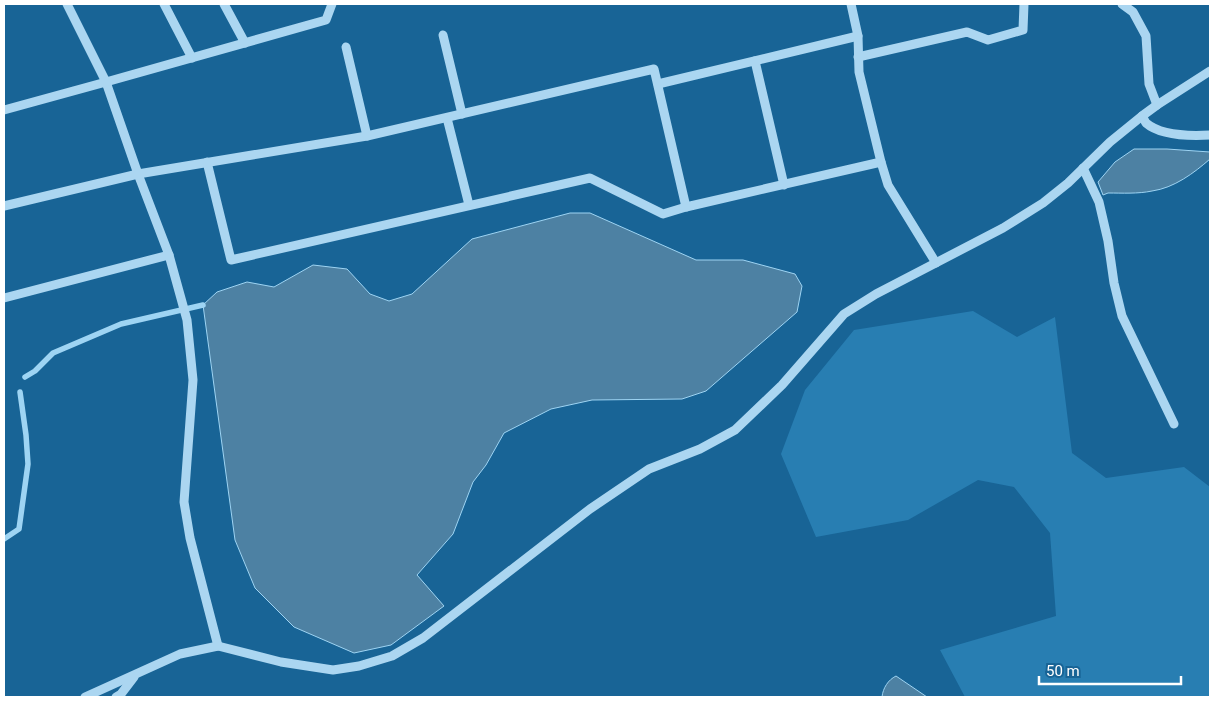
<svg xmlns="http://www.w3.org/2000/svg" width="1214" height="701" viewBox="0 0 1214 701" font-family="Roboto,sans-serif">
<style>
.green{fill:#287eb2}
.water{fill:#4d81a3;stroke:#9ed4f3}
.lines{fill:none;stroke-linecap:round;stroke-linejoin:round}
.stream{stroke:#9ed4f3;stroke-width:5.5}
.minor{stroke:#abd6f1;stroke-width:9}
</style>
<rect width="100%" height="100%" fill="#186496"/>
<polygon class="green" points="973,311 1017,337 1055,317 1072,453 1106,478 1184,467 1210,487 1210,697 965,697 940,650 1056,616 1050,533 1014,487 978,480 908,520 816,537 781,454 805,390 854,330"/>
<g class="water">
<path d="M1134,149H1167L1210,152V159C1194,173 1174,188 1152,191C1138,194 1122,193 1108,193L1103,195L1098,182L1115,162Z"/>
<polygon points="570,213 590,213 696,260 743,260 795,274 802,286 797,312 706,391 682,399 592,400 551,409 504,433 486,465 473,482 453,534 417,575 444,606 391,645 354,653 294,627 255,588 235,540 203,305 217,292 247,282 274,287 313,265 347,269 370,294 389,301 412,294 472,239"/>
<path d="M896,676L927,697H882C883,688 888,680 896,676Z"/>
</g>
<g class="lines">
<g class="stream">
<polyline points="25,377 35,371 53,353 121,324 203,305"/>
<polyline points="4,539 19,529 28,464 26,435 20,392"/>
</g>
<g class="minor">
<polyline points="67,4 106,82 138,174 169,255 187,320 193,380 184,502 190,538 218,646"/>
<polyline points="164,4 192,58"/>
<polyline points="224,4 245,43"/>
<polyline points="851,4 858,36 859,72 881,162 888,185 936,263"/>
<polyline points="1122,4 1133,12 1146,36 1149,84 1157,105"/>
<polyline points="443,35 462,114"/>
<polyline points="346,47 367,136"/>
<polyline points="858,57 967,32 988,40 1023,30 1024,4"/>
<polyline points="755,61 784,185"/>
<polyline points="658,84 858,36"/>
<polyline points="4,110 106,82 326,20 332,4"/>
<path d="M1142,116C1142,116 1146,123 1146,123C1161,136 1192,136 1210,135"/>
<polyline points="447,118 469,205"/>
<polyline points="207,162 231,260 590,178 663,214 686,207 881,162"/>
<polyline points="1083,168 1099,202 1108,241 1114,283 1122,316 1174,424"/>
<polyline points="4,206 138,174 367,136 654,69 686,207"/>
<polyline points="4,298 169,255"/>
<polyline points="85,697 180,654 218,646 281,662 333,670 359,666 392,656 423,638 590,509 649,469 700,449 735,430 782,385 844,314 876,294 1003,228 1043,203 1068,183 1110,142 1142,116 1157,105 1210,71"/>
<polyline points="116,697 121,694 134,677"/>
</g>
</g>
<rect width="1214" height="701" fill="none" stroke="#ffffff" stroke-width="10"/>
<path d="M1039 676v8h142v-8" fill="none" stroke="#ffffff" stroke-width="2.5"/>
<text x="1046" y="676" font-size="15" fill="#ffffff" stroke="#186496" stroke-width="4" paint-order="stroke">50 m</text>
</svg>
